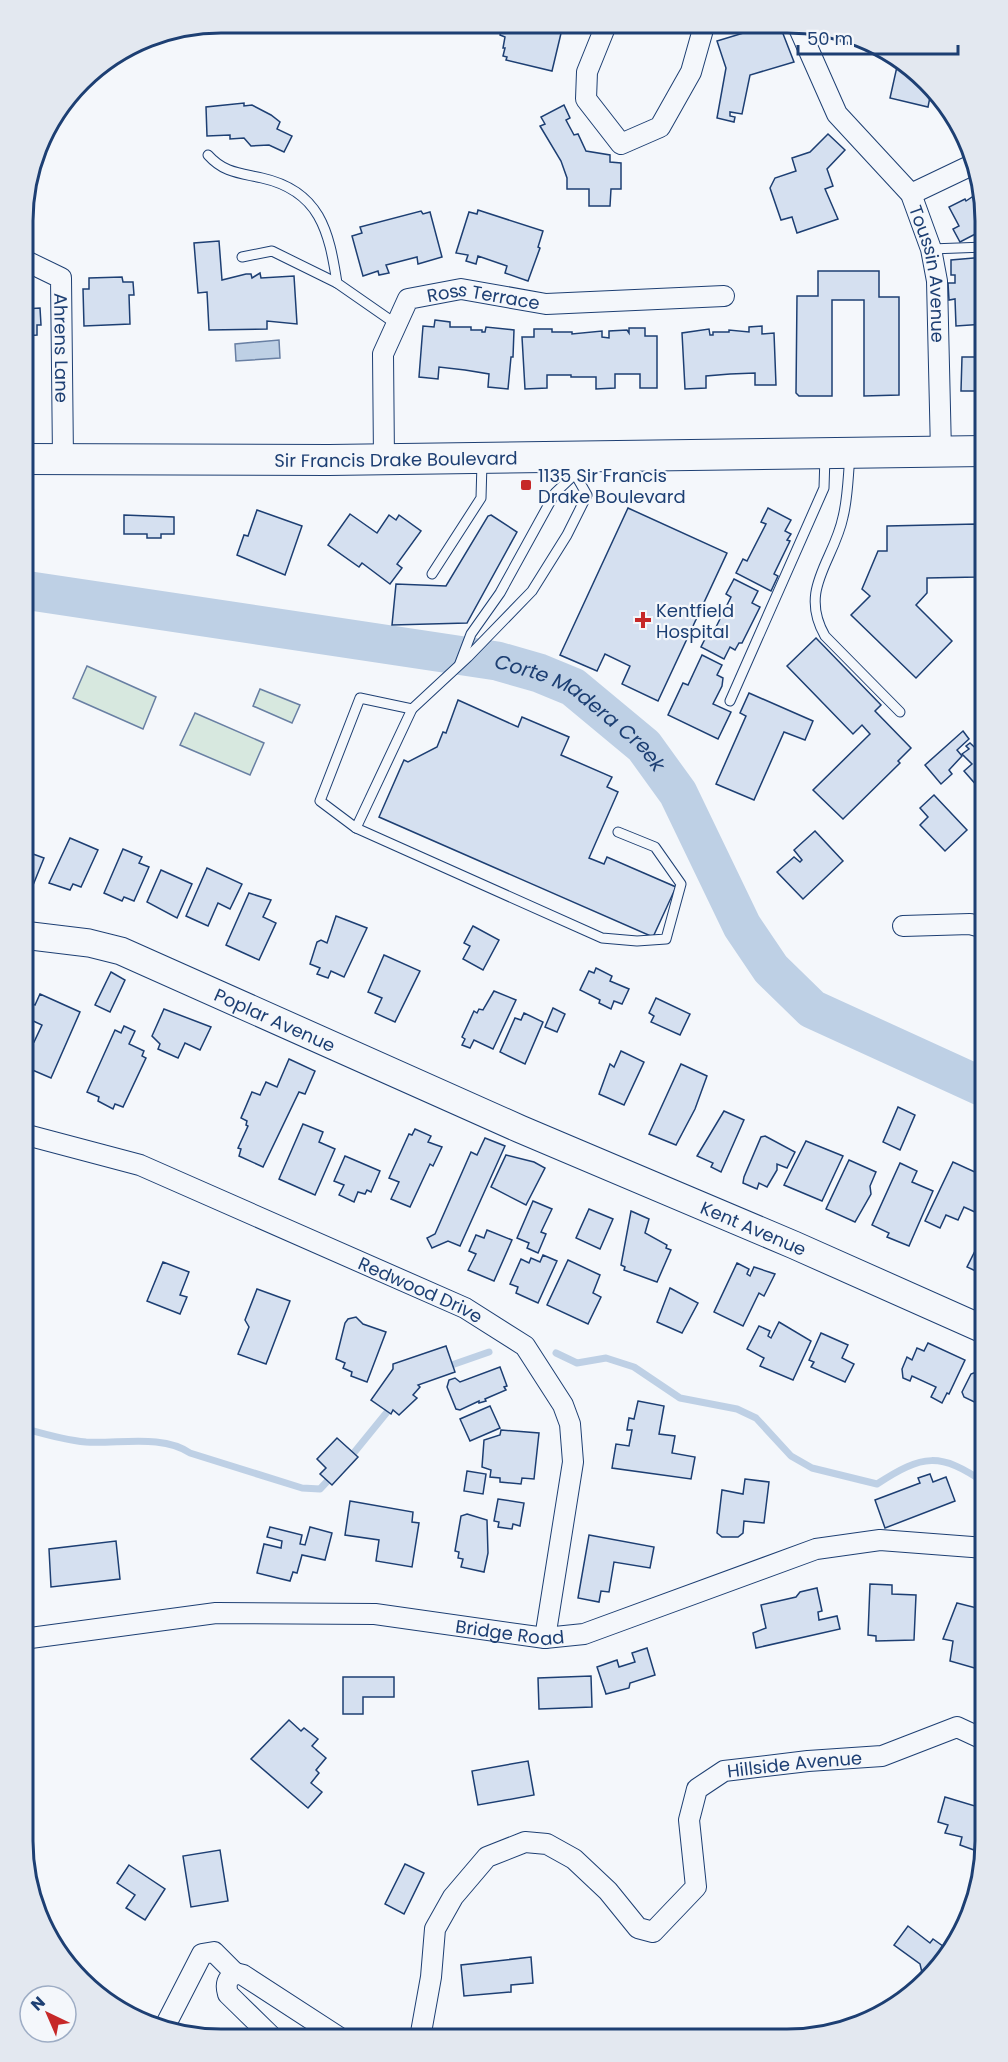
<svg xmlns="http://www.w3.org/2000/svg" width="1008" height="2062" viewBox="0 0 1008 2062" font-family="Poppins,sans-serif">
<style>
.green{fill:#d7e8df;stroke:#687fa3;stroke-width:1.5}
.water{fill:#bed0e5;stroke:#687fa3;stroke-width:1.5}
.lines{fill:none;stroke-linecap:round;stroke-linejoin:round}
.stream{stroke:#bed0e5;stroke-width:7}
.river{stroke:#bed0e5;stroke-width:39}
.building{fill:#d5e0f0;stroke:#1d3f73;stroke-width:1.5}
.lane-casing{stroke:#1d3f73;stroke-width:11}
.street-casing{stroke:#1d3f73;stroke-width:22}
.secondary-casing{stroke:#1d3f73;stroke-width:29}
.primary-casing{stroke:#1d3f73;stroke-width:32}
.lane{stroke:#f4f7fb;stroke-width:9}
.street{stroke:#f4f7fb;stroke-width:20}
.secondary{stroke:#f4f7fb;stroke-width:27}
.primary{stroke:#f4f7fb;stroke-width:30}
.poi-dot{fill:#c62828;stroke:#f4f7fb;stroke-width:2}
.labels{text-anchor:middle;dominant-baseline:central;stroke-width:4.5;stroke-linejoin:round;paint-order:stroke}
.street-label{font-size:18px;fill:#1d3f73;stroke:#f4f7fb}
.poi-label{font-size:18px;fill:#1d3f73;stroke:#f4f7fb;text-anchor:start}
.water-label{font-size:20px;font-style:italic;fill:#1d3f73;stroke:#f4f7fb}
.rim{fill:none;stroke:#1d3f73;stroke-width:3}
</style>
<rect width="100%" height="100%" fill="#f4f7fb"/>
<g class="green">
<polygon points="87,666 156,697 143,729 73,698"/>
<polygon points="260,689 300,705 292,723 253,706"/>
<polygon points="195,713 264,743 250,775 180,745"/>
</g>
<polygon class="water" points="279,340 280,358 236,361 235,344"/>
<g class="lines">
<g class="stream">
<path d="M556,1353L577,1363L606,1358L634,1367L680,1398L737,1409L756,1418L791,1456L812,1468L877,1484C923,1454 940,1452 985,1483"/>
<polyline points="446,1367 489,1352"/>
<path d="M23,1428C44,1434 64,1440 86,1442C119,1444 163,1434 190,1453L302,1488L320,1489L334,1474"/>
<polyline points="348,1460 392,1406"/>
</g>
<path class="river" id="s1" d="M24,590L497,661L539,673L573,687L644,746L678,793L742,926L771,969L812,1009L985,1088"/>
</g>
<g class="building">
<polygon points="502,24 563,25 552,71 506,60 507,57 503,56 505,48 503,48 505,37 500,35"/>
<polygon points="748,26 780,26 794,62 750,75 742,114 730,112 730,116 735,117 734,122 717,118 726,68 717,41 750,31"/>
<polygon points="898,62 918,72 931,92 928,107 890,98"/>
<polygon points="244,103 244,106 252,105 271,115 280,122 277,129 292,136 284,152 269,145 251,146 244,138 230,139 230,135 207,136 206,107"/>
<polygon points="564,105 570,118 566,120 574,135 578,134 586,151 610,155 610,162 621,163 621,189 611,189 610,206 589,206 589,189 567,189 567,178 561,161 540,126 545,124 541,117"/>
<polygon points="828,134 845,150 827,169 833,186 825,189 838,219 797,233 792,217 781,220 770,188 775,178 796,171 792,158 810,152"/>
<polygon points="981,191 985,229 960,242 953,229 959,226 949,207 965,199 966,201"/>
<polygon points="478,210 543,231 538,247 540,248 528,281 505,273 507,266 478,256 476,264 466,261 468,255 456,253 469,212 477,214"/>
<polygon points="421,211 423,214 430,212 442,257 418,264 417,257 386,265 389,273 379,275 378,271 363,276 352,236 362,233 360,227"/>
<polygon points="219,241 222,280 246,274 251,274 252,278 260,273 261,278 294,276 297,324 267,321 267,329 209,330 207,292 198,293 194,243"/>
<polygon points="985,257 985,324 956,326 955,299 949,300 948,283 955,283 955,275 951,275 951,260"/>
<polygon points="818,271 879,271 879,297 899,297 899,395 864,396 864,300 832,300 832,396 799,396 796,393 797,296 818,296"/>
<polygon points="122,277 123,282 133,282 134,295 129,295 130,324 84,326 83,289 89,289 89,278"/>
<polygon points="40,308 41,325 37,325 37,335 24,336 24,309"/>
<polygon points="435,320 450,322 450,327 471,327 471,330 482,330 482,332 485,332 486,327 514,330 513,357 511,357 508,389 488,387 489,374 465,370 439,367 438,379 419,377 423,326 434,327"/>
<polygon points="762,326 762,334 774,333 776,385 755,385 755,373 730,374 706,376 706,388 685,389 682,333 709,329 710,335 713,335 713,332 729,332 729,330 749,332 749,327"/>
<polygon points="629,328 645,328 645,336 657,336 657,388 640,388 640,374 615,374 615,388 596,389 596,377 571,377 571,375 547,375 547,388 525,389 522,337 534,337 534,329 552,329 552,332 572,332 572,334 602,331 602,337 609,338 609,331 627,330 629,333"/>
<polygon points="979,343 985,343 985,391 961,391 962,357 979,357"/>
<polygon points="628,508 727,553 658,701 622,684 630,666 605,654 597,671 560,655"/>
<polygon points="768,508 791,520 785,531 791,534 787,540 790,541 774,574 778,576 771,591 736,573 743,559 747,561 766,524 761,522"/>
<polygon points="257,510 302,526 285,575 237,555 244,535 248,536"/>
<polygon points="350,514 377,533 389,515 396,520 399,515 421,531 397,564 402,568 390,584 362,563 359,567 328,545"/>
<polygon points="124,515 174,517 174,534 161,534 161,538 147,538 147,534 124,534"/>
<polygon points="491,515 517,532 467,623 392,625 396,584 446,586 488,516"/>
<polygon points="977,524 978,577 927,578 927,593 916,605 952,641 916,678 851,615 870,596 862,589 878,551 887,551 887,526"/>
<polygon points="734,579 758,591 752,603 760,607 742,643 739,643 735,650 730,647 724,659 701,647 709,631 713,633 731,597 726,594"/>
<polygon points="816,638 881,705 875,711 911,748 898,761 900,763 843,819 813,790 870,734 862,725 853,734 787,666"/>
<polygon points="702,655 722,665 717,675 723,678 722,686 713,704 731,712 718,739 668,715 683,683 688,685"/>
<polygon points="749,693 813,721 805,740 784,732 754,800 716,784 746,716 740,713"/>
<polygon points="458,700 518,727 522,717 569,737 561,755 612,777 607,787 618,792 589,858 604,864 607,857 676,887 653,937 379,817 404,760 408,762 437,747 443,732 446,733"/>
<polygon points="963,731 969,739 957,750 962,756 949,770 952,774 941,784 925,765"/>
<polygon points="970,743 985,757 985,795 964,771 972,764 962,754 969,749 966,746"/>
<polygon points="934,795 967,830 945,851 920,825 928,817 920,808"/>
<polygon points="815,831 843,861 803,899 777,872 794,857 800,862 802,860 794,850"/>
<polygon points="70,838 98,850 81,887 73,884 70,890 49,883"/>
<polygon points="123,849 142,857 139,863 149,867 134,901 124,897 122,901 104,893"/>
<polygon points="33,854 44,858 27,900 23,898 23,855 32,858"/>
<polygon points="207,868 242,884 230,909 218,903 208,926 186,916"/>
<polygon points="161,870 192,884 177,918 147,902"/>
<polygon points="249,893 271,900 263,917 276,923 259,960 226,945"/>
<polygon points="336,916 367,928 344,977 331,971 328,978 317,974 320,968 310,964 317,942 321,940 327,943"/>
<polygon points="473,926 499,940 483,970 463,959 470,946 464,943"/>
<polygon points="384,955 420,971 395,1022 375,1013 382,998 368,992"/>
<polygon points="596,968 612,976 610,981 629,989 622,1004 614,1001 611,1009 599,1003 600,1000 580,990 589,971 594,973"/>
<polygon points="111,972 125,980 110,1012 95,1005"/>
<polygon points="494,991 516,1000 493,1049 474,1040 470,1048 462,1045 465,1039 462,1037 474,1011 477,1013 479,1009 483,1010"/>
<polygon points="40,994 80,1012 51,1078 23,1066 23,1047 27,1039 34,1042 42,1025 29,1019 31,1014 26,1013 31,1003 35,1005"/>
<polygon points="656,998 690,1014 680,1035 651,1022 654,1016 649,1013"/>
<polygon points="553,1008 565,1014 557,1032 545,1027"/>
<polygon points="164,1009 211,1027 200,1050 185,1043 178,1058 158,1049 160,1044 152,1036"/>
<polygon points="524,1013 543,1022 525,1064 500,1052 515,1018 521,1020"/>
<polygon points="124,1026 135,1031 129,1044 144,1051 142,1056 146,1058 123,1107 115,1104 113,1109 98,1101 99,1097 87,1092 115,1030 121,1033"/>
<polygon points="621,1051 644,1062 624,1105 599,1094 610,1064 614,1067"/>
<polygon points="289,1059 315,1071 305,1094 299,1092 263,1167 239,1156 241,1149 238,1148 248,1126 246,1125 247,1121 241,1118 252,1092 260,1095 266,1082 277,1087"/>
<polygon points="681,1064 707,1076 695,1109 676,1145 649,1134"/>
<polygon points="898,1107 915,1115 900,1150 883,1142"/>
<polygon points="724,1111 744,1120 721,1172 711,1167 713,1163 697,1156"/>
<polygon points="303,1124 323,1132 319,1142 335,1149 315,1195 279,1179"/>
<polygon points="415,1129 431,1136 428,1142 442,1147 433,1166 430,1164 410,1207 391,1199 399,1182 389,1178 409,1134 412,1135"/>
<polygon points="765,1136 795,1152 787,1168 777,1164 777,1170 767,1187 759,1183 757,1189 743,1183 744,1177 761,1137"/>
<polygon points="485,1138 505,1146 460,1246 448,1241 432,1248 427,1238 435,1234 471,1152 477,1155"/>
<polygon points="806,1141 843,1156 822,1201 784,1185"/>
<polygon points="506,1155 534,1162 545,1168 526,1205 491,1187"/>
<polygon points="985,1155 985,1196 977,1213 964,1207 958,1220 946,1215 940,1228 925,1221 953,1162 977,1173"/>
<polygon points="345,1156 380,1171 371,1192 367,1190 365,1194 358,1192 354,1202 339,1195 344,1185 334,1181"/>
<polygon points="849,1160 876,1172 870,1186 871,1194 855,1222 826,1209"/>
<polygon points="900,1163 917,1171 912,1182 933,1191 909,1246 887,1237 889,1233 872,1225"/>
<polygon points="533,1201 552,1209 541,1232 546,1234 538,1253 527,1248 529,1243 517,1238"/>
<polygon points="589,1209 613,1219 600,1249 576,1238"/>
<polygon points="631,1211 649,1219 645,1233 667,1245 666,1248 671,1250 657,1282 624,1270 625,1267 621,1265"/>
<polygon points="487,1230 512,1240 494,1281 468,1270 476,1254 469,1251 476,1235 484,1238"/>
<polygon points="983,1235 985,1236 985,1283 977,1279 980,1273 967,1267"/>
<polygon points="543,1255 557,1261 538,1303 516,1293 518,1287 510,1284 521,1259 529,1263 531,1258 540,1262"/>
<polygon points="568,1260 600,1275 593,1293 601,1297 588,1324 547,1305"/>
<polygon points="163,1262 189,1272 180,1295 187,1297 180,1314 147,1301"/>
<polygon points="737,1263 749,1269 747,1274 750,1276 754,1267 775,1274 764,1296 759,1293 743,1326 714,1312"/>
<polygon points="670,1288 698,1303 682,1333 657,1322"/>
<polygon points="257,1289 290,1301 266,1364 238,1354 249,1327 245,1320"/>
<polygon points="356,1317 363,1324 386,1332 367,1382 351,1376 352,1372 343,1368 345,1363 336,1359 345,1323 348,1319"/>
<polygon points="779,1322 811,1341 793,1380 760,1366 764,1358 747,1349 759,1326 770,1331 768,1336 771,1338"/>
<polygon points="821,1333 848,1345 842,1358 854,1364 845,1382 811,1367 814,1362 809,1360"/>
<polygon points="928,1343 965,1360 949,1394 947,1393 942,1403 931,1397 936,1387 912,1376 910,1381 903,1378 902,1369 907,1357 912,1360 917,1348 924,1351"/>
<polygon points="446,1346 455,1372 418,1385 420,1387 413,1395 417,1398 399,1415 393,1410 391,1414 371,1400 393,1369 393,1364"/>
<polygon points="500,1367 507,1386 504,1387 506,1390 485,1399 486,1401 479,1403 479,1401 460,1410 456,1409 447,1387 449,1380 455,1378 460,1382"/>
<polygon points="976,1372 985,1376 985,1420 980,1417 985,1407 964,1397 962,1392 971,1374"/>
<polygon points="638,1401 664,1406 659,1434 675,1436 672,1453 695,1457 691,1479 612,1468 616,1444 629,1446 632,1430 627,1430 629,1418 634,1419"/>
<polygon points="490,1406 500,1428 470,1441 460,1419"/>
<polygon points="501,1430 539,1433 534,1479 522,1478 521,1484 500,1482 500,1478 490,1477 491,1470 482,1467 484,1440 500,1435"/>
<polygon points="337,1438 358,1457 332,1485 320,1474 326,1468 317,1459"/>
<polygon points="467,1471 486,1474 483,1494 464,1491"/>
<polygon points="930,1474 933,1482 946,1477 955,1501 885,1528 875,1500 920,1483 918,1478"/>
<polygon points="745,1479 769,1482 764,1523 744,1521 743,1533 738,1537 722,1537 717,1533 722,1490 743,1494"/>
<polygon points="498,1499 524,1503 520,1526 513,1524 512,1529 498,1527 499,1522 494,1521"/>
<polygon points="350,1501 413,1512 412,1522 419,1523 412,1567 376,1561 379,1540 345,1535"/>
<polygon points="467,1514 487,1520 488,1553 484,1572 461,1567 463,1559 458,1558 459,1552 455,1551 461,1516"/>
<polygon points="270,1527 302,1535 300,1544 305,1545 310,1527 332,1533 325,1560 302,1555 297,1573 293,1572 290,1581 257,1573 264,1544 281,1548 282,1541 267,1537"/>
<polygon points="589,1535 654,1547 650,1568 614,1562 609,1592 601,1591 599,1602 578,1598"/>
<polygon points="116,1541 120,1579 51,1587 49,1549"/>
<polygon points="870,1584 892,1585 892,1594 916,1595 914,1640 876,1641 876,1636 868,1635"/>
<polygon points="817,1588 822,1611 818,1612 819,1620 837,1616 840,1629 756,1648 753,1633 766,1628 761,1605 796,1597 800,1592"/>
<polygon points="957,1603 985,1610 985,1671 950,1661 953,1641 943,1639"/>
<polygon points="647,1648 655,1675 630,1683 629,1688 606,1694 597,1667 617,1660 619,1667 635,1662 632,1653"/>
<polygon points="591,1676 592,1707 539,1709 538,1678"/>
<polygon points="343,1677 394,1677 394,1697 363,1697 363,1714 343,1714"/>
<polygon points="289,1720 301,1731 304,1728 318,1739 312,1746 326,1758 316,1770 319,1773 311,1783 322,1792 308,1808 251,1759"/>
<polygon points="528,1761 534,1795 478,1805 472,1771"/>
<polygon points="945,1797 985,1809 985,1845 977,1843 974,1850 960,1845 962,1837 945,1833 948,1825 938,1822"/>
<polygon points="220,1850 228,1901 191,1907 183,1856"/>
<polygon points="405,1864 424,1873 404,1914 385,1904"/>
<polygon points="129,1865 165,1889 145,1920 126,1908 135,1895 117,1883"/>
<polygon points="908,1926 930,1943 933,1939 947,1949 938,1968 924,1981 920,1964 894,1945"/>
<polygon points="531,1957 533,1983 511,1985 511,1992 464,1996 461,1965"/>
</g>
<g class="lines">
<defs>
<g id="lane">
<path d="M208,155C224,173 240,173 262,178C320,191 329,231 337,283L396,324"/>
<polyline points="931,249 985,247"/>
<polyline points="242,257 272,251 337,283"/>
<path d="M850,456C848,476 848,497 843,517C834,561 798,589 825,636L900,712"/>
<polyline points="432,574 481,498 482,463"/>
<polyline points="460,663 471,634 500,593 555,493 575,474"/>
<polyline points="730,701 824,488 825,456"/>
<polyline points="412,709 360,698 320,801 356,828 602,938 637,941 666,939 681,884 655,847 618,832"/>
<polyline points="356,828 412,709 468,657 532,591 567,535 587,495 575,474 573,462"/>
</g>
<g id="street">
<polyline points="606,25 587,72 586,99 621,144 660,127 691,72 704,26"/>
<path id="s2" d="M798,26L837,114L911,194L931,249L937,281L941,452"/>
<polyline points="911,194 976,163"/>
<path id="s3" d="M24,260L61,278L63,459"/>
<path id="s4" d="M384,459L383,354L408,299L461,289L546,304L724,296"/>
<polyline points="903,926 970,924 985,928"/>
<path id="s5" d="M23,1134L140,1165L465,1308L525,1346L563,1405L570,1424L573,1462L545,1638"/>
<path id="s6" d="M23,1639L216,1613L375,1614L545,1638L584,1634L816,1549L880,1540L985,1548"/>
<polyline points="164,2028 202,1954 214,1952 235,1973"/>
<path d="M273,2038L228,1994C225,1984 227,1979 235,1973L243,1975L340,2038"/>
<path id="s7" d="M420,2038L431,1977L435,1929L453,1897L487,1857L525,1842L547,1844L574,1859L608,1891L638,1928L653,1932L696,1887L689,1820L697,1789L724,1771L808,1761L882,1756L957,1727L985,1740"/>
</g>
<g id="secondary">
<path id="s8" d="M23,935L89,943L121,951L520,1129L794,1245L985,1330"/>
</g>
<g id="primary">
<path id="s9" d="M24,459L329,460L985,451"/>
</g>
</defs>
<use href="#lane" class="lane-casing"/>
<use href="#street" class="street-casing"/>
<use href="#secondary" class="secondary-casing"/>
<use href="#primary" class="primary-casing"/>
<use href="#lane" class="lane"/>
<use href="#street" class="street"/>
<use href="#secondary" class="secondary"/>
<use href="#primary" class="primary"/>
</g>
<g class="poi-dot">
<rect x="520" y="479" width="12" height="12" rx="3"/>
<path d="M640 611h6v6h6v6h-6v6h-6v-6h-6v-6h6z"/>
</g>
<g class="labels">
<g class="street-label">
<text stroke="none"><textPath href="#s2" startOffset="288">Toussin Avenue</textPath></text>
<text stroke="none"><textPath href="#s4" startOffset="242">Ross Terrace</textPath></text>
<text stroke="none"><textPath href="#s3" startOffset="111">Ahrens Lane</textPath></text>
<text stroke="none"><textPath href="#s9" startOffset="372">Sir Francis Drake Boulevard</textPath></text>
<text stroke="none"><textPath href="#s8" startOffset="268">Poplar Avenue</textPath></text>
<text stroke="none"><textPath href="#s8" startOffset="790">Kent Avenue</textPath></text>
<text stroke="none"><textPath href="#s5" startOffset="428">Redwood Drive</textPath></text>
<text stroke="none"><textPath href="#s6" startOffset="490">Bridge Road</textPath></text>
<text stroke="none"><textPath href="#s7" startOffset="668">Hillside Avenue</textPath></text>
</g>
<g class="poi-label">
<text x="538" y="475">1135 Sir Francis<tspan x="538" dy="21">Drake Boulevard</tspan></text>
<text x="656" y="610">Kentfield<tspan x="656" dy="21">Hospital</tspan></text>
</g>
<g class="water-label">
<text stroke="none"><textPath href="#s1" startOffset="578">Corte Madera Creek</textPath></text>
</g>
</g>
<path d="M0 0H1008V2062H0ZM221 33H787A188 188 0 0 1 975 221V1841A188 188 0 0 1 787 2029H221A188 188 0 0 1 33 1841V221A188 188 0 0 1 221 33Z" fill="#e3e8f0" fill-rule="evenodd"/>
<path class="rim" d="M221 33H787A188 188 0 0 1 975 221V1841A188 188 0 0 1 787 2029H221A188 188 0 0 1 33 1841V221A188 188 0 0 1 221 33Z"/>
<g transform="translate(48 2014) rotate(316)"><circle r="28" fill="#f4f7fb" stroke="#9eadc5" stroke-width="1.5"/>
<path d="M0-4.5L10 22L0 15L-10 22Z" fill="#c62828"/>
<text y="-9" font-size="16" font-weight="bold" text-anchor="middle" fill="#1d3f73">N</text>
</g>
<path d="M798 45v9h160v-9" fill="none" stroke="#1d3f73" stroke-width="3"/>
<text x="807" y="45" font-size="18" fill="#1d3f73" stroke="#f4f7fb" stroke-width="4.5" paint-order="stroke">50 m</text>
</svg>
